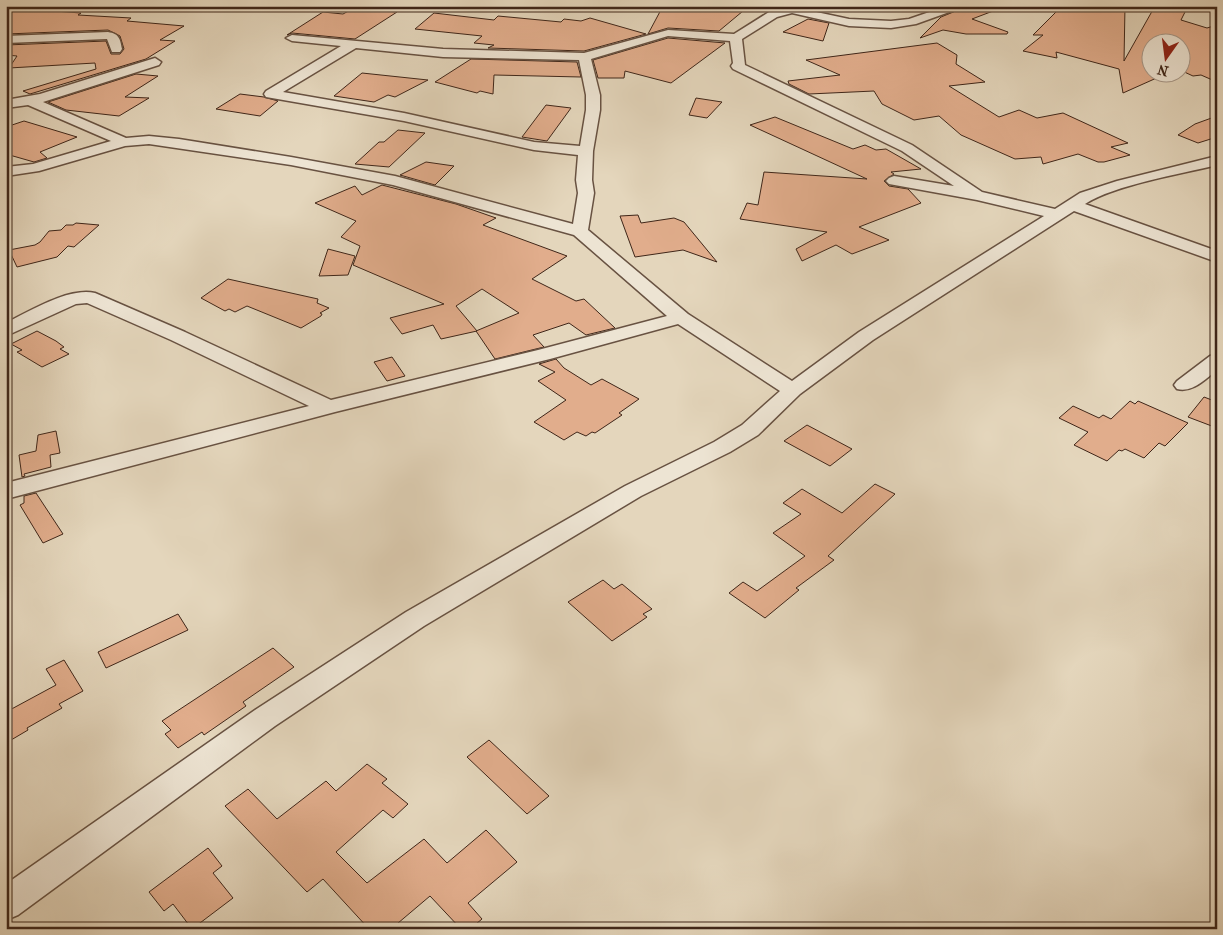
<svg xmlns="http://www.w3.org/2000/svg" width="1223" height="935" viewBox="0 0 1223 935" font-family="'IM FELL French Canon',serif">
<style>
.building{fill:#e1ad8c;stroke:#3f2619}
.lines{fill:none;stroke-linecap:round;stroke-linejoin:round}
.street-casing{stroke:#685242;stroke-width:3}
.street{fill:#ede4d3;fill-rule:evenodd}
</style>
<rect width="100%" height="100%" fill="#e4d6bc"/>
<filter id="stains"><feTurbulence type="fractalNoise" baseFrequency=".004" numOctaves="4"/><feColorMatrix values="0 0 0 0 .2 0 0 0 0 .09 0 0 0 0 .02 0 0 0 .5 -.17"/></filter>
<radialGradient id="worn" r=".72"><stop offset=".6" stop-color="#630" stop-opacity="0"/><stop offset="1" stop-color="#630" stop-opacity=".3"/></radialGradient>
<g class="building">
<polygon points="663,6 749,6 719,31 668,28 648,34"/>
<polygon points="968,6 1000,6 1001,8 972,19 1008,32 1007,34 966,34 943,30 920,38 941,17"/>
<polygon points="1076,6 1125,6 1124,61 1155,6 1186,10 1181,20 1207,28 1217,25 1217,82 1201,75 1193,76 1180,70 1180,42 1150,42 1150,72 1170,72 1123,93 1119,69 1056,52 1057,58 1023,51 1043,35 1033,35 1061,7 1072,9"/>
<polygon points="15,8 81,13 78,15 131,18 127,21 184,26 160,40 175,41 146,59 30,94 23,91 96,69 95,63 9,68 17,56 6,55 6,45 106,41 111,54 120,54 124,49 120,36 108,30 6,34 6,14"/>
<polygon points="354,8 397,12 355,39 292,33 287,35 323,12 343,14"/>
<polygon points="434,13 494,20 498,16 561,22 564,19 581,21 590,18 646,34 584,51 488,48 494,45 474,43 482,36 415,29"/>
<polygon points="808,19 829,23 823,41 783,32"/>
<polygon points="668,38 725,43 671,83 625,71 624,78 598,78 593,60"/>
<polygon points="937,43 957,55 956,64 985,82 949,86 999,117 1019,110 1037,118 1063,113 1128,143 1111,147 1130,155 1104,162 1098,162 1078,154 1043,164 1041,157 1015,159 961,135 939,116 914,120 882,104 874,91 809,94 789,84 788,81 840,75 806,60"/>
<polygon points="471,59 577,62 581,77 494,75 493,94 480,91 477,93 435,82"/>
<polygon points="362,73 428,80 395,97 388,95 374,102 334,96"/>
<polygon points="136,74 158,76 125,97 149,98 119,116 66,110 48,102"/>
<polygon points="240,94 264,97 278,101 260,116 216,109"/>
<polygon points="696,98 722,102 707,118 689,115"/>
<polygon points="546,105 571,108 547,141 522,137"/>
<polygon points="1217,116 1217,137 1198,143 1178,135 1195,124"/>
<polygon points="775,117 853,149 865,145 876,150 886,149 921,169 891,172 894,174 884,181 889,186 908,189 921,203 859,227 889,240 852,254 836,245 802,261 796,249 827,232 740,219 747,203 758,205 764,172 867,179 750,125"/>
<polygon points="24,121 77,137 40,152 47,158 34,162 6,154 6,127"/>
<polygon points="398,130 425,133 389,167 355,164 379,142 384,142"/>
<polygon points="426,162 454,166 435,185 400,175"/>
<polygon points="382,185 456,204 496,218 483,225 567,256 532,279 576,301 584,299 615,328 586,335 569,323 533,335 544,347 495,359 476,331 519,313 482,289 456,306 477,331 441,339 433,325 402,334 390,318 444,304 353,265 360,246 341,237 356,221 315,203 355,186 362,195"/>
<polygon points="638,215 641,223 674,218 684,222 717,262 683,250 635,257 620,216"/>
<polygon points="76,223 99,225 74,247 68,246 57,257 17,267 9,250 35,245 40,242 49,231 61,230 66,225 73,225"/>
<polygon points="328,249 355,256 348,275 319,276"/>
<polygon points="228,279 318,299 317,303 329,308 320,313 322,314 321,316 301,328 247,306 235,312 229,309 225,311 201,298"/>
<polygon points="37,331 56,341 64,347 60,349 69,354 42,367 17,352 22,350 11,344"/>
<polygon points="392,357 405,376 387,381 374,362"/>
<polygon points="556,359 564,368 591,385 602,379 639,399 619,413 622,415 595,433 592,432 586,436 577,432 564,440 534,422 566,400 538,381 555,372 539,364"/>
<polygon points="1204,397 1217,402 1217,428 1188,417"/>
<polygon points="1130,401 1135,404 1138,401 1188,423 1165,446 1159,443 1144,458 1125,449 1122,451 1119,450 1107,461 1074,445 1088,432 1059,418 1073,406 1099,418 1103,415 1111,419"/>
<polygon points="807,425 852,449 830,466 784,441"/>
<polygon points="56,431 60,453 50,455 51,467 24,474 25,476 22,477 19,455 36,451 38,435"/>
<polygon points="875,484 895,494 828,556 834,560 796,588 799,590 765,618 729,593 743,582 757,591 805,556 773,533 801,514 783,503 802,489 842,513"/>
<polygon points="36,493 63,534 43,543 20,505 24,503 24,496"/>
<polygon points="603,580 614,589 622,584 652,609 643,614 647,617 612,641 568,602"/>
<polygon points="178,614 188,630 106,668 98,652"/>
<polygon points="273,648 294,667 243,702 246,706 204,735 202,732 178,748 165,734 171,730 162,721"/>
<polygon points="64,660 83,691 59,704 62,708 27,728 28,730 6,743 6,712 56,685 46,669"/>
<polygon points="489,740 549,796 527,814 467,757"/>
<polygon points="367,764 387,779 382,783 408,804 393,818 383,810 336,852 367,883 424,839 447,863 486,830 517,862 468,903 482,919 470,929 461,929 430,896 391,929 369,929 323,879 307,892 225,806 248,789 277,819 326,781 336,791"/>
<polygon points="208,848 222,866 213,873 233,898 192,929 173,904 164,911 149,892"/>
</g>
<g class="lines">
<defs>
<g id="street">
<path d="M794,6H815L807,10L849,19L891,21L909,19L947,6H966L916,24L891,28L849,26L792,13L777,17L742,39L745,65L912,145L982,192L1055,209L1080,193L1117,181L1217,156V165C1181,174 1114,185 1085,204L1217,251V262L1074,211L873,340L800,394L758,435L730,452L641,496L424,626L275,726L18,915L6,920V884L255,710L406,612L625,486L714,442L742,425L780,391L678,324L550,359L335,412L6,499V483L309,406L171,340L87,303L76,304L6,336V323C30,311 69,287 95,293L185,332L331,400L538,350L667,316L574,235L393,185L291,165L149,144L125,146L39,171L6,176V167L33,164L111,141L28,105L6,108V100L40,94L155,58L161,62L159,65L43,102L126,138L149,136L179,139L291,157L395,176L573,224L578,193L576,180L578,155L534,150L404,121L266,97L264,94L266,91L341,46L292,41L286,38L292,35L443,49L584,53L668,30L734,34L769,12ZM668,36L730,41L733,63L731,66L733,69L902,151L954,186L894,176L889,178L886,181L889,184L977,200L1044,216L859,332L792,381L688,314L588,230L594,193L592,180L593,151L600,110V95L591,59ZM356,48L443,57L579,60L586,95V110L580,146L534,142L404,113L283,92Z"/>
<path d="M108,32C119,34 120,38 122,49L120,52H112L107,39L6,43V36Z"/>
<path d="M1217,354V370C1205,379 1193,393 1177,389L1174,385L1177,381L1210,356Z"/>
</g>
</defs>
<use href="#street" class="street-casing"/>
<use href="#street" class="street"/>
</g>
<rect width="1223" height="935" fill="none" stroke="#e4d6bc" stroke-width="25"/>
<rect x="8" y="8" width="1208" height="920" fill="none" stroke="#3f2619" stroke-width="2.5"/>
<rect x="12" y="12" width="1198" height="910" fill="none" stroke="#3f2619"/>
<g transform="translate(1166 58) rotate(194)"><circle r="24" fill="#ede4d3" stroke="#a79889"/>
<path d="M0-4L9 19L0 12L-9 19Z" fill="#8f2418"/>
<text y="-8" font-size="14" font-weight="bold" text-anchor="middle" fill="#3f2619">N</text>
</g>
<rect width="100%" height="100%" filter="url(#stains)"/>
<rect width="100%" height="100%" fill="url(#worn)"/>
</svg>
